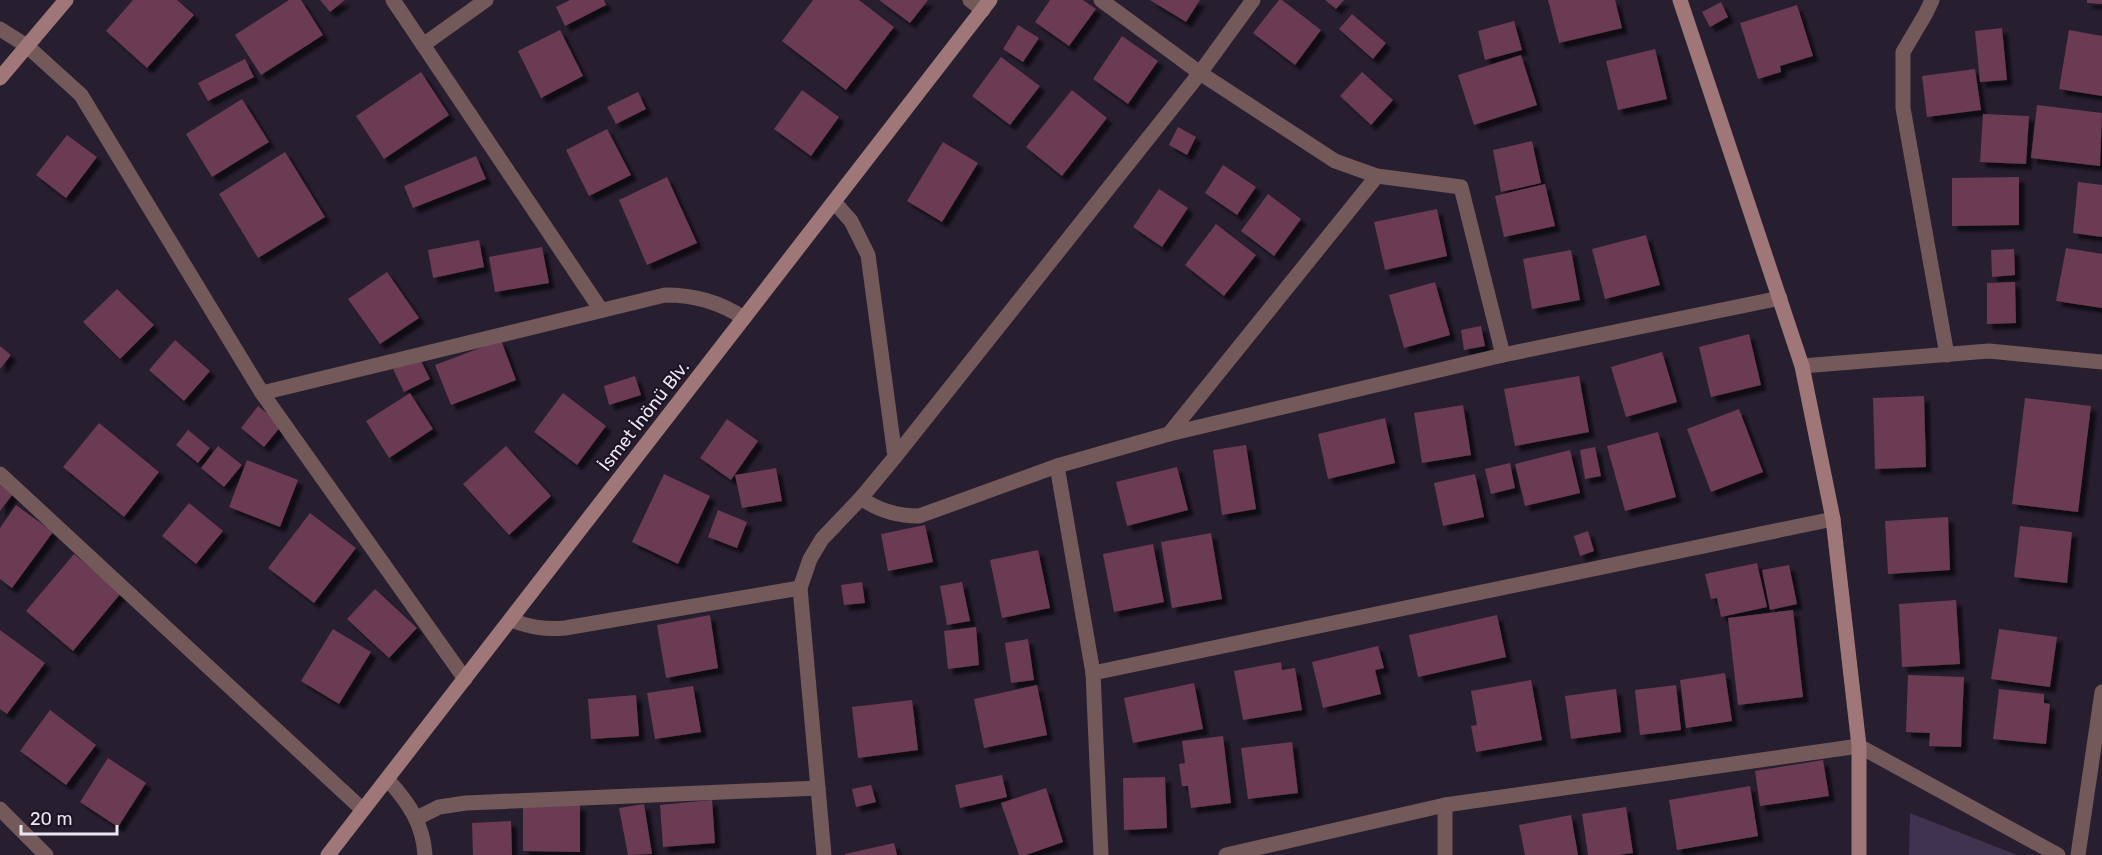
<svg xmlns="http://www.w3.org/2000/svg" width="2102" height="855" viewBox="0 0 2102 855" font-family="Rubik,sans-serif">
<style>
.green{fill:#40334f}
.building{fill:#6b3a53;filter:url(#shadow)}
.lines{fill:none;stroke-linecap:round;stroke-linejoin:round}
.street{stroke:#735959;stroke-width:15}
.secondary{stroke:#a07779;stroke-width:15}
.labels{text-anchor:middle;dominant-baseline:central;stroke-width:4.5;stroke-linejoin:round;paint-order:stroke}
.street-label{font-size:18px;fill:#ece6f3;stroke:#1d1426}
</style>
<defs>
<filter id="shadow"><feDropShadow dx="5.5" dy="5.5" stdDeviation="1.5" flood-color="#0009"/></filter>
</defs>
<rect width="100%" height="100%" fill="#271e30"/>
<polygon class="green" points="1910,813 2017,855 1909,855"/>
<g class="building">
<polygon points="133,0 177,0 194,15 147,68 106,31"/>
<polygon points="289,0 301,0 323,35 261,75 235,35"/>
<polygon points="320,0 345,0 330,12"/>
<polygon points="570,0 604,0 606,5 565,26 556,7"/>
<polygon points="813,0 859,0 894,27 846,90 782,41"/>
<polygon points="879,0 928,0 910,23"/>
<polygon points="1050,0 1083,0 1096,9 1069,46 1035,22"/>
<polygon points="1150,0 1200,0 1186,22"/>
<polygon points="1279,0 1282,0 1321,30 1295,65 1253,33"/>
<polygon points="1325,0 1344,0 1336,9"/>
<polygon points="1548,0 1615,0 1622,28 1559,43"/>
<polygon points="2087,0 2102,0 2102,4 2087,3"/>
<polygon points="1721,2 1728,17 1710,27 1702,12"/>
<polygon points="1797,5 1813,56 1780,66 1781,72 1758,79 1740,23"/>
<polygon points="1352,14 1386,43 1373,59 1339,29"/>
<polygon points="1514,21 1522,50 1485,60 1478,31"/>
<polygon points="1018,25 1039,38 1023,62 1003,49"/>
<polygon points="2002,28 2007,80 1980,82 1975,31"/>
<polygon points="560,30 583,76 541,98 518,51"/>
<polygon points="2069,30 2102,36 2102,96 2059,89"/>
<polygon points="1122,36 1158,61 1128,104 1093,79"/>
<polygon points="1655,49 1667,99 1618,110 1606,61"/>
<polygon points="1521,55 1537,105 1474,125 1458,75"/>
<polygon points="1001,57 1040,86 1010,125 972,96"/>
<polygon points="245,59 254,77 208,101 198,83"/>
<polygon points="1975,69 1981,110 1927,117 1922,76"/>
<polygon points="421,72 449,115 384,159 356,116"/>
<polygon points="1362,72 1393,100 1371,125 1340,96"/>
<polygon points="802,90 839,117 811,156 774,129"/>
<polygon points="1072,90 1107,118 1062,176 1026,147"/>
<polygon points="638,92 646,109 616,124 607,107"/>
<polygon points="242,99 269,142 212,177 186,134"/>
<polygon points="2037,105 2102,113 2100,166 2031,158"/>
<polygon points="1983,114 2029,116 2026,164 1980,162"/>
<polygon points="1178,127 1196,137 1187,155 1169,145"/>
<polygon points="607,129 631,175 589,196 566,150"/>
<polygon points="67,135 97,157 66,198 36,175"/>
<polygon points="1532,141 1541,183 1501,192 1493,150"/>
<polygon points="943,142 978,163 942,222 907,201"/>
<polygon points="285,152 325,217 258,258 219,194"/>
<polygon points="476,156 486,179 413,208 404,186"/>
<polygon points="1223,165 1256,187 1237,215 1205,193"/>
<polygon points="667,177 697,243 647,265 619,200"/>
<polygon points="2019,177 2019,225 1952,226 1952,178"/>
<polygon points="2078,182 2102,185 2102,237 2073,233"/>
<polygon points="1545,184 1555,226 1504,237 1495,196"/>
<polygon points="1159,189 1188,208 1162,247 1133,227"/>
<polygon points="1268,194 1301,219 1274,256 1241,231"/>
<polygon points="1437,209 1447,256 1385,270 1374,222"/>
<polygon points="1216,224 1256,255 1224,296 1185,265"/>
<polygon points="1646,235 1660,285 1605,299 1592,249"/>
<polygon points="479,240 484,267 433,278 428,250"/>
<polygon points="542,247 549,283 495,292 489,257"/>
<polygon points="2066,248 2102,254 2102,308 2056,301"/>
<polygon points="2014,249 2015,275 1992,277 1991,250"/>
<polygon points="1571,250 1580,300 1532,309 1523,259"/>
<polygon points="387,272 419,318 380,344 348,299"/>
<polygon points="1435,282 1450,335 1404,348 1389,295"/>
<polygon points="2015,282 2016,323 1987,324 1987,283"/>
<polygon points="117,289 154,325 120,359 83,322"/>
<polygon points="1481,326 1485,346 1464,350 1461,330"/>
<polygon points="1749,334 1761,385 1711,397 1699,347"/>
<polygon points="175,340 210,371 184,401 149,370"/>
<polygon points="501,340 516,380 451,405 435,365"/>
<polygon points="0,346 11,355 0,369"/>
<polygon points="1662,352 1677,402 1626,417 1611,367"/>
<polygon points="419,357 430,379 404,392 393,369"/>
<polygon points="635,376 641,395 609,405 604,386"/>
<polygon points="1579,376 1589,432 1515,446 1504,389"/>
<polygon points="410,393 433,429 389,458 366,421"/>
<polygon points="563,393 606,426 577,465 534,432"/>
<polygon points="1924,396 1926,467 1875,469 1873,398"/>
<polygon points="2025,398 2091,406 2078,512 2012,504"/>
<polygon points="1463,405 1471,455 1422,463 1414,413"/>
<polygon points="258,406 282,425 264,447 241,428"/>
<polygon points="1739,409 1763,472 1711,492 1687,429"/>
<polygon points="1385,418 1395,463 1328,479 1318,434"/>
<polygon points="727,419 758,441 731,480 700,458"/>
<polygon points="99,423 159,472 124,517 63,467"/>
<polygon points="188,430 210,448 198,463 176,445"/>
<polygon points="1658,432 1676,497 1625,511 1607,446"/>
<polygon points="1246,445 1256,509 1222,515 1213,450"/>
<polygon points="218,446 242,465 224,487 201,468"/>
<polygon points="506,446 551,496 509,535 463,484"/>
<polygon points="1595,447 1601,476 1585,479 1580,450"/>
<polygon points="1570,450 1580,493 1525,506 1515,464"/>
<polygon points="247,460 298,480 280,527 229,507"/>
<polygon points="1510,463 1515,488 1491,494 1485,469"/>
<polygon points="1177,467 1188,510 1127,526 1116,482"/>
<polygon points="776,468 782,501 742,508 735,475"/>
<polygon points="664,474 710,496 678,564 632,542"/>
<polygon points="1475,474 1484,517 1443,526 1434,483"/>
<polygon points="0,478 16,490 0,511"/>
<polygon points="189,503 223,531 196,564 162,536"/>
<polygon points="16,505 53,532 12,588 0,579 0,528"/>
<polygon points="718,510 747,522 737,548 708,537"/>
<polygon points="310,513 356,548 314,603 268,568"/>
<polygon points="1948,517 1950,570 1888,574 1885,521"/>
<polygon points="925,525 933,562 888,571 881,534"/>
<polygon points="2020,526 2072,532 2067,583 2014,577"/>
<polygon points="1588,531 1594,551 1580,556 1574,536"/>
<polygon points="1211,533 1222,599 1172,608 1161,542"/>
<polygon points="1153,544 1164,602 1114,612 1103,554"/>
<polygon points="1038,550 1050,608 1002,618 990,560"/>
<polygon points="74,554 121,593 73,651 26,611"/>
<polygon points="1757,563 1767,607 1721,617 1717,598 1711,599 1705,574"/>
<polygon points="1789,565 1797,604 1770,610 1762,570"/>
<polygon points="862,582 865,603 844,605 841,585"/>
<polygon points="962,582 970,621 947,625 940,586"/>
<polygon points="375,589 417,628 389,658 347,619"/>
<polygon points="1956,600 1960,664 1902,667 1899,604"/>
<polygon points="1793,610 1803,697 1738,705 1728,618"/>
<polygon points="710,615 718,668 666,678 657,625"/>
<polygon points="1497,615 1506,657 1418,677 1409,635"/>
<polygon points="976,627 979,665 948,669 944,631"/>
<polygon points="333,629 371,652 339,704 301,681"/>
<polygon points="1999,629 2057,637 2050,687 1991,679"/>
<polygon points="0,630 45,663 7,714 0,709"/>
<polygon points="1028,639 1034,680 1011,683 1005,643"/>
<polygon points="1378,646 1384,668 1375,670 1381,694 1323,708 1312,662"/>
<polygon points="1281,662 1282,670 1295,668 1302,710 1243,720 1234,671"/>
<polygon points="1725,673 1732,721 1686,728 1680,680"/>
<polygon points="1908,675 1964,677 1961,747 1929,746 1930,733 1906,732"/>
<polygon points="1531,680 1542,740 1476,752 1471,726 1477,725 1471,691"/>
<polygon points="1194,683 1203,729 1133,743 1124,698"/>
<polygon points="1037,685 1047,735 984,748 974,699"/>
<polygon points="1676,685 1681,730 1640,735 1635,690"/>
<polygon points="693,686 701,732 655,739 647,693"/>
<polygon points="1616,689 1621,732 1571,739 1565,696"/>
<polygon points="1999,689 2044,694 2044,703 2050,704 2046,744 1993,739"/>
<polygon points="636,695 639,736 591,739 588,699"/>
<polygon points="912,700 918,750 858,758 852,707"/>
<polygon points="50,710 96,745 66,785 20,751"/>
<polygon points="1223,736 1231,803 1191,808 1188,786 1182,786 1179,764 1185,763 1182,741"/>
<polygon points="1292,742 1298,793 1248,799 1241,748"/>
<polygon points="108,758 146,783 118,827 80,802"/>
<polygon points="1823,760 1829,796 1760,806 1755,771"/>
<polygon points="1002,775 1007,797 960,808 955,785"/>
<polygon points="1165,777 1167,828 1124,830 1123,778"/>
<polygon points="871,785 876,802 856,807 852,789"/>
<polygon points="1750,786 1758,836 1677,850 1669,800"/>
<polygon points="1046,788 1063,842 1026,855 1019,855 1001,803"/>
<polygon points="712,800 715,843 663,847 660,805"/>
<polygon points="644,804 652,854 628,855 619,808"/>
<polygon points="523,805 580,805 580,852 523,851"/>
<polygon points="1626,807 1633,853 1618,855 1588,855 1582,814"/>
<polygon points="1571,815 1578,855 1525,855 1519,825"/>
<polygon points="511,821 512,855 473,855 472,823"/>
<polygon points="894,843 897,855 845,855 845,854"/>
</g>
<g class="lines">
<g class="street">
<polyline points="393,0 601,310"/>
<polyline points="970,0 983,10"/>
<polyline points="1101,0 1200,73 1335,161 1377,176 1461,187 1503,355"/>
<polyline points="1932,0 1926,13 1903,52 1903,108 1947,355"/>
<polyline points="0,29 27,46 81,95 262,393 465,679"/>
<polyline points="423,45 486,0"/>
<polyline points="835,203 851,221 868,255 895,457"/>
<polyline points="1802,366 1989,351 2102,362"/>
<path d="M262,393L665,295C695,295 719,302 744,318"/>
<polyline points="1169,434 1377,176"/>
<polyline points="1057,466 1093,673 1101,855"/>
<polyline points="0,474 363,810"/>
<path d="M861,498C879,511 897,516 919,516L1057,466L1169,434L1503,355L1780,298"/>
<path d="M511,620C530,627 545,630 565,628L800,588"/>
<polyline points="1093,673 1833,519"/>
<path d="M388,780C409,803 423,824 425,855"/>
<polyline points="1445,805 1445,855"/>
<polyline points="0,809 46,855"/>
<polyline points="417,818 439,807 466,803 818,788"/>
<polyline points="824,855 800,588 810,559 822,539 861,498 895,457 1200,73 1253,0"/>
<polyline points="1226,855 1445,805 1859,746 2058,855"/>
<polyline points="2078,855 2102,692"/>
</g>
<g class="secondary">
<polyline points="1680,0 1802,366 1833,519 1859,746 1859,855"/>
<polyline points="0,78 66,0"/>
<polyline points="328,855 990,0"/>
</g>
</g>
<g class="labels">
<g class="street-label">
<text transform="translate(644 416) rotate(-52)">İsmet İnönü Blv.</text>
</g>
</g>
<path d="M21 825v9h96v-9" fill="none" stroke="#ece6f3" stroke-width="3"/>
<text x="30" y="825" font-size="18" fill="#ece6f3" stroke="#1d1426" stroke-width="4.5" paint-order="stroke">20 m</text>
</svg>
